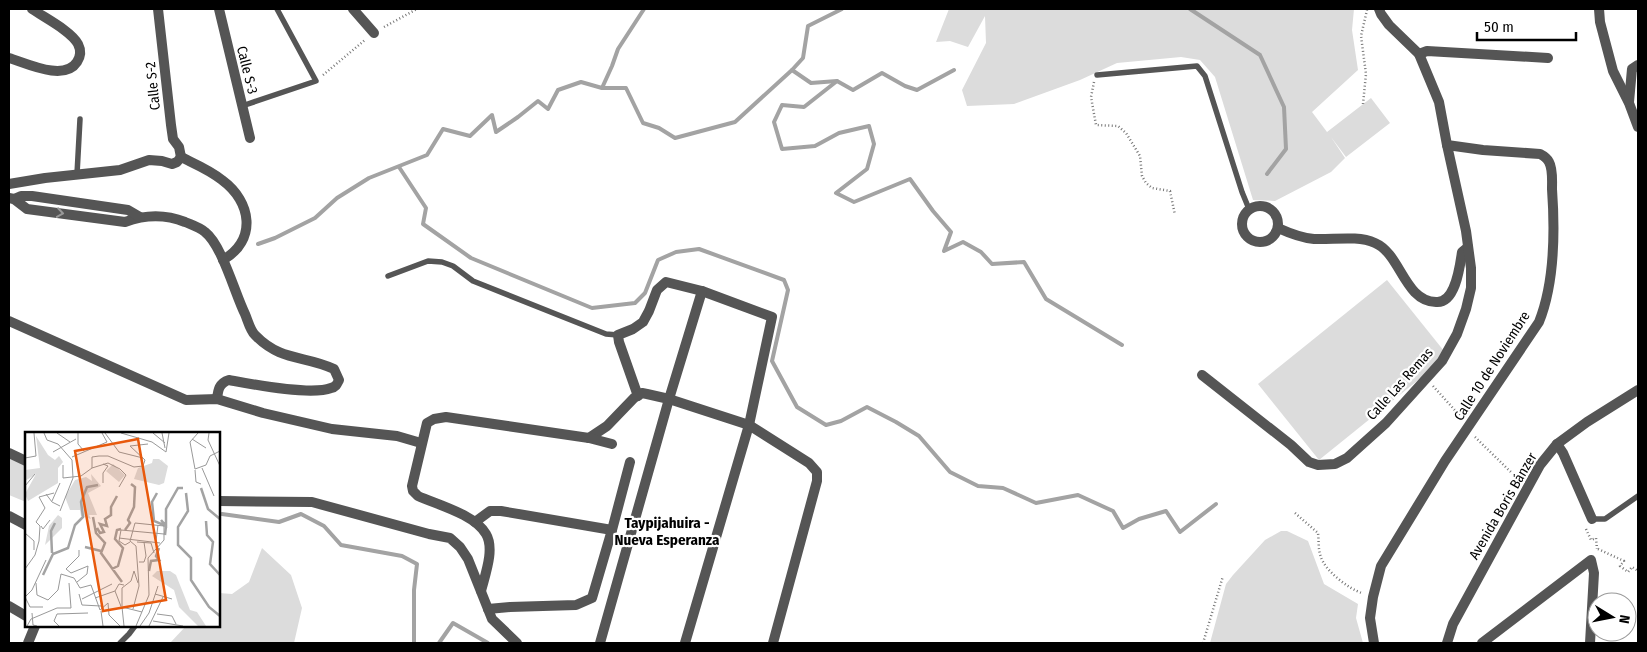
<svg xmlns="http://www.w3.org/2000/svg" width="1647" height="652" viewBox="0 0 1647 652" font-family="'Fira Sans Condensed',sans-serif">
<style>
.green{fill:#dcdcdc}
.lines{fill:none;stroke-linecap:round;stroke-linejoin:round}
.stream{stroke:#a3a3a3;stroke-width:4}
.path{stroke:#777;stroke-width:2.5;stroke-dasharray:1 2.5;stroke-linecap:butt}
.service{stroke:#555;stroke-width:5.5}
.minor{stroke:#555;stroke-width:10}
.oneway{stroke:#999}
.labels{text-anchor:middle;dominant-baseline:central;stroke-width:4.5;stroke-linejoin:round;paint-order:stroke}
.street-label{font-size:14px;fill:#000;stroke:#fff}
.neighbourhood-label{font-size:15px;font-weight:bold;fill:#000;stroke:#fff}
.inset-river{fill:none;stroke:#a3a3a3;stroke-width:2.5}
.inset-road{fill:none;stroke:#999;stroke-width:1}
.view{fill:#e8590c;fill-opacity:0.15;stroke:#e8590c;stroke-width:2.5}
.inset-edge{fill:none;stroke:#000;stroke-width:2.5}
</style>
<rect width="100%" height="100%" fill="#fff"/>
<g class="green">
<polygon points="949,9 1354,9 1352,30 1358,70 1312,112 1327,132 1371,98 1390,123 1346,157 1331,137 1345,158 1331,172 1275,201 1253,200 1215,77 1200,60 1181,57 1117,63 1080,80 1014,104 967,106 962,90 986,43 985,16 968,47 950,41 936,42"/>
<polygon points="1387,280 1448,356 1319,460 1258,384"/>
<polygon points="9,452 26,461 26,502 9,495"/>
<polygon points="1281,531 1287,531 1308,541 1324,584 1358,604 1356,618 1363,643 1210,643 1226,584 1233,575 1265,540"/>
<polygon points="262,548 291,575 302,608 294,643 170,643 186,626 219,626 219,593 232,594 249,582"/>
</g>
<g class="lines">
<g class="stream">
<polyline points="1190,9 1260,55 1284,107 1286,149 1267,174"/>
<polyline points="792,70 803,58 808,26 842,9"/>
<polyline points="837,81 804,107 782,105 774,122 782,149 815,146 839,133 869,126 874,144 867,169 836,193 854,202 910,179 933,211 951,232 944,251 963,242 981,252 992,264 1024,262 1046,299 1122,345"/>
<polyline points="602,88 612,66 618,49 644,9"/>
<polyline points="399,167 426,208 423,224 471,258 592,308 635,303 645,293 658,260 676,252 699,249 784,280 788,290 772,361 797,407 826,425 841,421 867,407 896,422 919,436 950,472 978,486 1003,488 1036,503 1078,495 1113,511 1123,528 1139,519 1166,511 1180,532 1216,504"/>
<polyline points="258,244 275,238 315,218 337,198 369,178 427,155 443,129 470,136 492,115 496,132 518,117 538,101 548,109 558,90 581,82 602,88 626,88 643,123 659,128 675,138 735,122 792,70 811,83 837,81 853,90 882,73 905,86 917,90 954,70"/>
<polyline points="222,514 279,522 301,514 324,526 341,545 402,556 417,564 414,590 414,643"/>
<polyline points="439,643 453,623 488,643"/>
</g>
<g class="path">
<polyline points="384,27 417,9"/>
<polyline points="323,75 365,40"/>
<polyline points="1094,82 1091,97 1096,125 1118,126 1126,133 1140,156 1142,176 1146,183 1152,188 1170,191 1175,215"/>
<polyline points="1363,104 1366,74 1361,36 1367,10"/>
<polyline points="1433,386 1461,417"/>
<polyline points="1475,437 1519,480"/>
<path d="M1295,513L1318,533C1319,541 1318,550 1321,557C1325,571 1349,589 1362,593"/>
<polyline points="1586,529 1591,540 1596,538 1597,549"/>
<polyline points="1598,549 1624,561 1620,566 1628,572 1632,567 1638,571"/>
<polyline points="1203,643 1223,576"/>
</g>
<g class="service">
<polyline points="1097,75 1197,66 1205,76 1242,192 1249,209"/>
<polyline points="242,106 316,81 277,9"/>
<polyline points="77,174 80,119"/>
<polyline points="388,276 428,261 442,262 453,266 473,281 606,334 618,335"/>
<polyline points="1592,519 1605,519 1638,496"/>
<polyline points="120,643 129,634 135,626"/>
</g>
<g class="minor">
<polyline points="158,9 171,125 173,139 179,147 181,157"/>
<polyline points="219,9 250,138"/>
<polyline points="353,9 374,33"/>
<polyline points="1599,9 1600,22 1613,71 1629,103 1638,127"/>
<polyline points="1419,54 1427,51 1548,58"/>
<path d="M9,58C26,63 64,82 77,62C81,56 81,50 78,44C71,31 45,18 32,9"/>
<polyline points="1629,102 1632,69 1638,65"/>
<path d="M181,157C195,164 210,170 222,180C252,202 257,240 223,260"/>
<polyline points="9,184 45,178 120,170 149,160 162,161 172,164 177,162 181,157"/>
<path d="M9,198L14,199L27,209L125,222C144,215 165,214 185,222C192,225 199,227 205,232C222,245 235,294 245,314C248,321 250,330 255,335C281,362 305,355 334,369L339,380C337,384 336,387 331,388C311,396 251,384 229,380C219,383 218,390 217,399"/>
<polyline points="14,199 21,196 32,196 128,210 140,217"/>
<circle cx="1260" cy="224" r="18"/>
<path d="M1278,228C1289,233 1301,238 1314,239C1333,240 1357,235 1375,243C1401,254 1404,301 1436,302C1456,304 1460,265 1462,252L1468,247"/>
<polyline points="9,321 186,400 217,399 263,413 332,429 397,436 421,443"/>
<polyline points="1202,375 1291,445 1309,462 1318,465 1335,464 1347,458 1386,423 1442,361 1457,334 1466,309 1471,288 1471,268 1466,231 1447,145"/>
<polyline points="638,396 619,342 618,335 633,329 643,322 649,311 657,290 666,282 702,291 772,317 749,425 685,643"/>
<polyline points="589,438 607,426 634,398 642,393 647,394 669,399 749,425 809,463 817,472 817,481 773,643"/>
<polyline points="1557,444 1563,453 1592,519"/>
<polyline points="9,453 26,461"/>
<polyline points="219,501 312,502 429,534 450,538 460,547 468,559 492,619 517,643"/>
<polyline points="9,516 26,525"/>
<polyline points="475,522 490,511 501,511 612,530"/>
<path d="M481,591C485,575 495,549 486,534C474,514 438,505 418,496L413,491L412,486L427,423L434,419L446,417L589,438L612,444"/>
<polyline points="9,606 26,616"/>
<polyline points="488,609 510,607 576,605 592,598 612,530 630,462"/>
<polyline points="28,643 35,626"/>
<polyline points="600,643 669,399 702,291"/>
<path d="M1374,643L1370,618L1373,597L1381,566L1445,461L1539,322C1555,282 1555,231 1552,189C1552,180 1553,169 1549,162C1547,158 1544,156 1540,154L1483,150L1447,145L1439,102L1419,54L1389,25L1381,14L1379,9"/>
<polyline points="1447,643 1453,624 1540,465 1557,444 1587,422 1638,390"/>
<polyline points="1482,643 1591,560 1594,573 1590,643"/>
</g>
</g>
<defs><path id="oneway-chevron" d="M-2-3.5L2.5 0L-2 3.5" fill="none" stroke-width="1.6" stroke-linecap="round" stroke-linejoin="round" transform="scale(1.25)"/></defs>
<use class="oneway" href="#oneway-chevron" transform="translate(60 213) rotate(8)"/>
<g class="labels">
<g class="street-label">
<text transform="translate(247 70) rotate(76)">Calle S-3</text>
<text transform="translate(153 86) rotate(-96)">Calle S-2</text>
<text transform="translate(1492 366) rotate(-57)">Calle 10 de Noviembre</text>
<text transform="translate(1400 384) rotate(-48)">Calle Las Remas</text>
<text transform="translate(1503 506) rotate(-60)">Avenida Boris Bánzer</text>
</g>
<g class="neighbourhood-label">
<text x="667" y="523">Taypijahuira -<tspan x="667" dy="17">Nueva Esperanza</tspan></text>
</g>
</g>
<g transform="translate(25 432)">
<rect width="195" height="195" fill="#fff"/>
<path d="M11,4L23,23L30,28L34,24L38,30L33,36V51L3,69L0,62L11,42L0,49V38L15,36ZM128,27H134L143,34L139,51L134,53L109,47L113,36L127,31ZM88,32L100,43L94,50L81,39ZM66,42L76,54L63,61L72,83H64L66,87L56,84L55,78H45L40,65L50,48L61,45L67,49ZM33,83L37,86V96L20,113L24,94ZM132,139H145L151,143L165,178L172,180L181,194H173L154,175L149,158L127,144Z" fill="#dcdcdc"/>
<path class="inset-river" d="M176,56L183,77L195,87M132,61L127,70L129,89L141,94V77L153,56H158M161,61L163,79L153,95V113L166,126V148L184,175L195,184M68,85L71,101L80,111L76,121L97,150M136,88L141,94L140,103M181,89L182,103L188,110L185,132L195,143M72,96L75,101L79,100L75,92L82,94L80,87L86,83V75L92,64M100,98L105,91L103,88L109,75L110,55L106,52M60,115L76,119M27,121L26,99L30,91M87,137L93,134L98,116L90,107L92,98L96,97M124,139L126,129L134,128L131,124L134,116M18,143L28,122L43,116L50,93L58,85L56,70L62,55L73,53"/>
<path class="inset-road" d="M19,1L22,8L33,12L47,28L48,46L35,79M32,1L45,10M53,1V12L59,19M80,1L94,20L118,26M96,1L127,10L141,20L144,1M128,1L140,11M137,1L140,16M173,1L165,10L170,37L181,33L185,24L195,19M184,1L183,8L195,34M167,7L181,16M105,14L123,12M28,20L51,7M47,25L82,10L77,1M0,26L11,24L9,1M78,32L83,34L78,41V51M38,33V46L56,44L67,36V25L74,24H83L109,35L118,34L120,28L105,14M67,36L83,31L95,37L101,43L94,55M177,36L189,64M170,38L171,50L176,52M0,54L10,42M21,62L27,70L35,74M27,69L35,51M16,94L18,97L25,88M0,101L9,109V118M94,106L135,111M131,109L133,93M105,110L100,113L94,109L96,98L139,102M112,110L126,111L129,121M111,114L105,109L110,91L139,94V108L123,126L124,163L111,194M114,130H119L121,124L119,110M0,137L10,123L14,109L15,94L11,90L20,76L14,65L29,61M52,150L62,142L63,134L46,141L41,137L54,124V118M11,151L12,163L23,168L33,158L36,142L49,146L55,156L66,153L75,178L83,171L84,183L95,194M44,151L46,176M54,162L57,173L76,174M130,162L147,167M0,165L7,158L21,128M0,165L5,175H18M70,166L90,159M57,167L87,152M97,174V156L106,149L109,139L113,151M97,175L99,194M97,175L117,180M97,177L90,159L94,152L99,153M108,177L114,154L111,114M76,179L78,194M7,181L8,193L12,194M132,182L147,184L151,192M128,189L158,194M2,194L6,187L32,176H46M34,194L29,189L32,182L63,181M115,194L124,181L133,154M124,194L138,165"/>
<path class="view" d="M113,7L141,168L78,179L50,19Z"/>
<rect width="195" height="195" class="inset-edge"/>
</g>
<rect width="1647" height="652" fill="none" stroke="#000000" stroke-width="20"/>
<g transform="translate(1612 617) rotate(100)"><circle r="24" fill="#ffffff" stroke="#999999"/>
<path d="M0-4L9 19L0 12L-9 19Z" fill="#000000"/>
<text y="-8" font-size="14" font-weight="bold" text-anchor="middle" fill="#000000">N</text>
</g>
<path d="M1477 32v8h99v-8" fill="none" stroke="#000000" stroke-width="2.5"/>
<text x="1484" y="32" font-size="15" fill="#000000" stroke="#ffffff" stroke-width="4" paint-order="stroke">50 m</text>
</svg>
